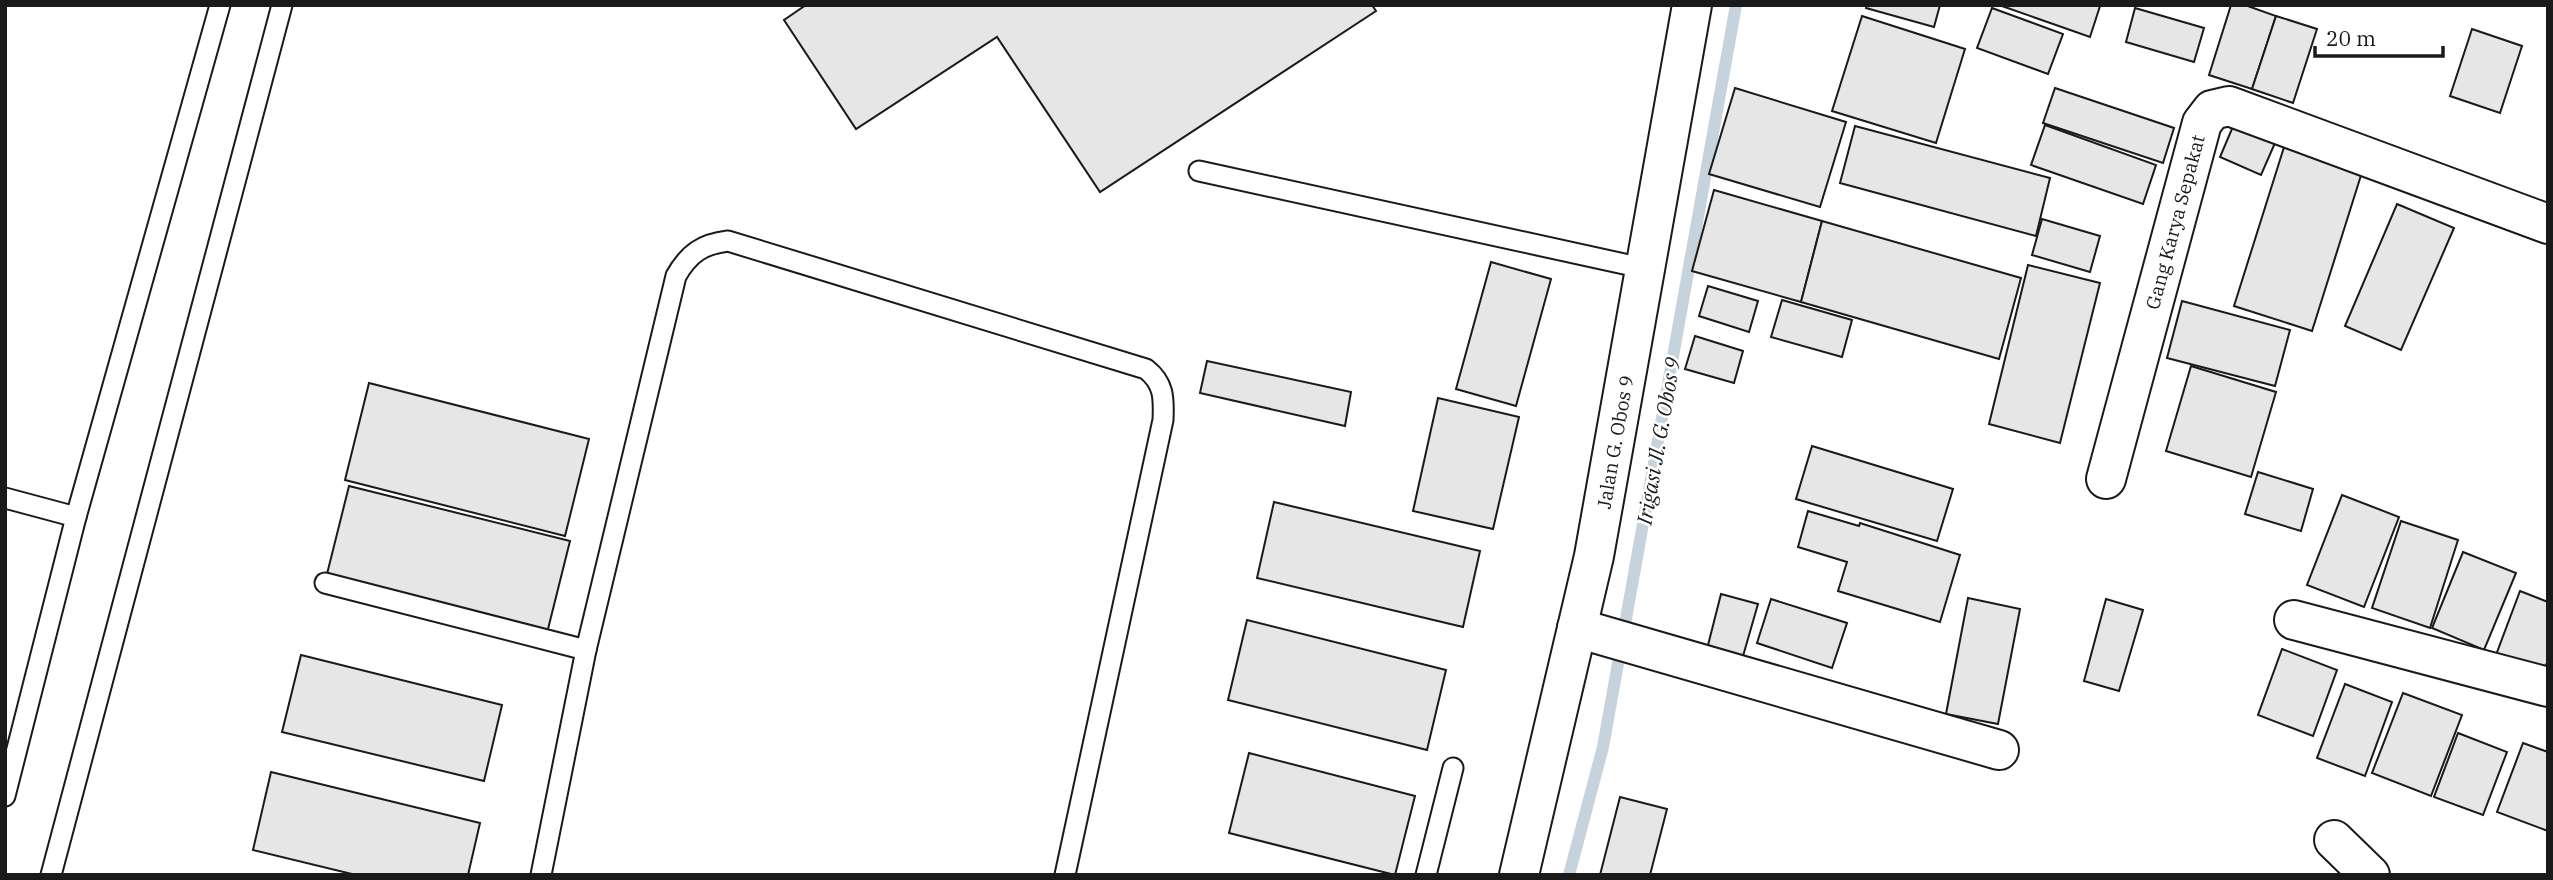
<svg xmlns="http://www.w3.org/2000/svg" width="2553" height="880" viewBox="0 0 2553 880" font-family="'IBM Plex Serif',serif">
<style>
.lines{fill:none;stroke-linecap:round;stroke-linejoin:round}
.stream{stroke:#c6d2dc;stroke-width:12}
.building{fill:#e6e6e6;stroke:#1a1a1a;stroke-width:2}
.lane-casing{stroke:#1a1a1a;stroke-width:23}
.street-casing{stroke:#1a1a1a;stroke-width:42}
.lane{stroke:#fff;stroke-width:19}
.street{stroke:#fff;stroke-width:38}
.labels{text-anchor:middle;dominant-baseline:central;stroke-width:5;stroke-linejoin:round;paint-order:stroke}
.street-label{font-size:19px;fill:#1a1a1a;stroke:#fff}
.water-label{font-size:21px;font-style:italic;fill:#1a1a1a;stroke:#fff}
</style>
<rect width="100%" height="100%" fill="#fff"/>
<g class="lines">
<polyline class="stream" points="1569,875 1603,747 1736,5"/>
</g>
<g class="building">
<polygon points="806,5 1372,5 1376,11 1100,192 997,37 856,129 784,20"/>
<polygon points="1867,5 1940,5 1934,27 1866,8"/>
<polygon points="1999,5 2098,5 2100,6 2090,37"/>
<polygon points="2231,5 2245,5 2276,16 2252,89 2209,75"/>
<polygon points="1992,8 2063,34 2048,74 1977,48"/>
<polygon points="2135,8 2204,28 2194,62 2126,42"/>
<polygon points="1862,16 1965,49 1936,143 1832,111"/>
<polygon points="2276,16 2317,29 2293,103 2252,89"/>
<polygon points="2472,29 2522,46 2500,113 2450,96"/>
<polygon points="1735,88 1846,122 1820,207 1709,174"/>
<polygon points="2055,88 2174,128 2163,163 2043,123"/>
<polygon points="2234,124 2275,143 2261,175 2220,157"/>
<polygon points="2045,125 2156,165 2143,204 2031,165"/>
<polygon points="1855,126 2050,178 2036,236 1840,183"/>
<polygon points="2285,144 2363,169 2312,331 2234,306"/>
<polygon points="1714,190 1822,221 1801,302 1692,271"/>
<polygon points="2397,204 2454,228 2401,350 2345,326"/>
<polygon points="2042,219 2100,236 2090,272 2032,255"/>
<polygon points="1822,221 2021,278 1999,359 1801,302"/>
<polygon points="1491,262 1551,279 1516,406 1456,389"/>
<polygon points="2028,265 2100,283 2060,443 1989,424"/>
<polygon points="1708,286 1758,301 1749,332 1699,316"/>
<polygon points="1782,300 1852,320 1842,357 1771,337"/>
<polygon points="2182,301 2290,330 2275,386 2167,358"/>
<polygon points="1695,336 1743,351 1734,383 1685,369"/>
<polygon points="1207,361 1351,392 1345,426 1200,393"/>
<polygon points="2191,366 2276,392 2251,477 2166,451"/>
<polygon points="369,383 589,439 565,536 345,480"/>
<polygon points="1438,398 1519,417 1493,529 1413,511"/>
<polygon points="1812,446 1953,489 1937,541 1796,499"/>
<polygon points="2258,472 2313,489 2301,531 2245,514"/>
<polygon points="349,486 570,541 546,637 325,582"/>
<polygon points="2342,495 2399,517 2364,607 2307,585"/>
<polygon points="1274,502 1480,551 1463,627 1257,578"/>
<polygon points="1808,511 1859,526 1860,523 1960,555 1940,622 1838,591 1847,562 1798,547"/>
<polygon points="2401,521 2458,540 2430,628 2372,608"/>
<polygon points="2463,552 2516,573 2484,650 2432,628"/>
<polygon points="2520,591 2548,602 2548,660 2543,673 2496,655"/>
<polygon points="1721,594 1758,604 1741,663 1706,653"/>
<polygon points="1968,598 2020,609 1998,724 1946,714"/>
<polygon points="1771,599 1847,623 1832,668 1757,643"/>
<polygon points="2106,599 2143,610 2119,691 2084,681"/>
<polygon points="1247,620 1446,670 1427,750 1228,700"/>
<polygon points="2282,649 2337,670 2313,736 2258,715"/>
<polygon points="301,655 502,705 484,781 282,732"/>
<polygon points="2345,684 2392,702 2365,776 2317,758"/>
<polygon points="2403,693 2462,715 2431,796 2372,773"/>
<polygon points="2458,733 2507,752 2483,815 2434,797"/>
<polygon points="2523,743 2548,752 2548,831 2497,812"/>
<polygon points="1249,753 1415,796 1395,875 1229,833"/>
<polygon points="271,772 480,823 468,875 356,875 253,850"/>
<polygon points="1620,797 1667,809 1650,875 1600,875"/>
</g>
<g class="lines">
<defs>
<g id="lane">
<polyline points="1199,171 1647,269"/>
<polyline points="5,498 76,517"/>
<polyline points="325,583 586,650"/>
<polyline points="5,796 76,517 220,5"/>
<polyline points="51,875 282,5"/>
<path d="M541,875L586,650L676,276C689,253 703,244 728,241L1146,369C1164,383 1164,398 1163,420L1065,875"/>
<polyline points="1426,875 1453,768"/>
</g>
<g id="street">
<polyline points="2106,479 2202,123 2212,110 2229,106 2548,224"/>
<polyline points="2294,620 2548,687"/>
<polyline points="1577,628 1999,750"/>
<polyline points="2334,840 2370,875"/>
<polyline points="1519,875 1594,556 1692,5"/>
</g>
</defs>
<use href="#lane" class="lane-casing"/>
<use href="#street" class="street-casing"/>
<use href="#lane" class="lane"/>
<use href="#street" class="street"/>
</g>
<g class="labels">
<g class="street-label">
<text transform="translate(2175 222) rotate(-75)">Gang Karya Sepakat</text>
<text transform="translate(1615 442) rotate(-80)">Jalan G. Obos 9</text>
</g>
<g class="water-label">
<text transform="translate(1658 441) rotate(-80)">Irigasi Jl. G. Obos 9</text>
</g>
</g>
<rect width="2553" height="880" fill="none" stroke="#1a1a1a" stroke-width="14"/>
<path d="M2315 46v10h128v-10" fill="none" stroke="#1a1a1a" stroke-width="3.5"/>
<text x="2326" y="46" font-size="21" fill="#1a1a1a" stroke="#ffffff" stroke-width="5" paint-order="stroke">20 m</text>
</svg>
